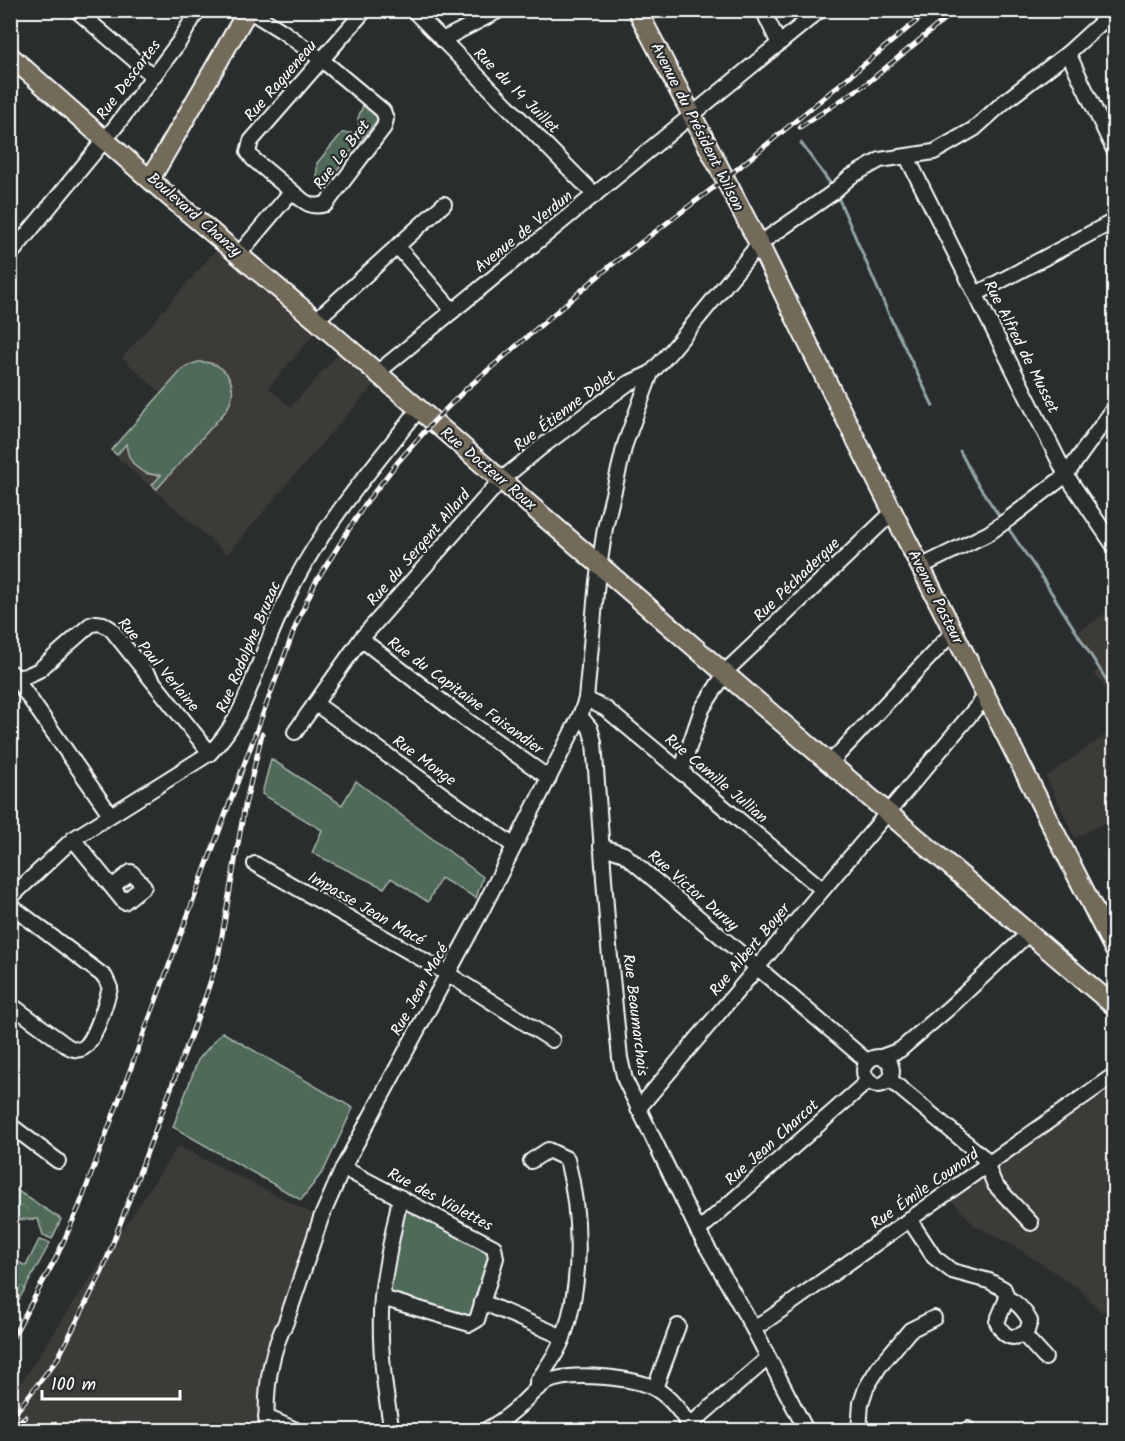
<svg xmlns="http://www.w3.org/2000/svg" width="1125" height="1441" viewBox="0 0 1125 1441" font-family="Kalam,sans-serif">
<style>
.built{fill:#3d3a39}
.grass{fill:#506a58;stroke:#a8b4ac;stroke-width:1.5}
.forest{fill:url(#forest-crowns);stroke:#a8b4ac;stroke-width:1.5}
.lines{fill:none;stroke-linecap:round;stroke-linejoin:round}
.stream{stroke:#93a5a8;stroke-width:3}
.minor-casing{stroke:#fff;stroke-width:18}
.major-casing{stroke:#fff;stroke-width:22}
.minor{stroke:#2a2d2e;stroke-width:14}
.major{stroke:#736b5a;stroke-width:18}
.rail-casing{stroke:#fff;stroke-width:5}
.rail{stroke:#2a2d2e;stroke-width:3;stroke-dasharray:9;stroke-linecap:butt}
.labels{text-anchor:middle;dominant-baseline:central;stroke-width:4.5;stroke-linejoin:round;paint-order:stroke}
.street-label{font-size:16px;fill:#fff;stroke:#2a2d2e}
</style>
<defs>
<pattern id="forest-crowns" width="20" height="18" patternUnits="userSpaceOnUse" patternTransform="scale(1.5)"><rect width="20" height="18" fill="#506a58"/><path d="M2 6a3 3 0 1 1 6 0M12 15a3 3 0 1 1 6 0" fill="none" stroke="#6a8071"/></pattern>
</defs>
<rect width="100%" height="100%" fill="#2a2d2e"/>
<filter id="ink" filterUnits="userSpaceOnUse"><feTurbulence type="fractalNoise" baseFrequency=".0167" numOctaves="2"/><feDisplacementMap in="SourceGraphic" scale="12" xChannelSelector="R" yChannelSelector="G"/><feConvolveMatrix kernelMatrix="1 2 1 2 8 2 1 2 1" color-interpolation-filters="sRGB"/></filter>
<g filter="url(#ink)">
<g class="built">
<polygon points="217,249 314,334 268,388 291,407 338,354 374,385 329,435 227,554 110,451 160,392 122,358"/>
<polygon points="1114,608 1114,701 1094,673 1100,668 1076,633"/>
<polygon points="1114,729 1114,818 1075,838 1046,777"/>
<polygon points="1114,1087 1114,1301 1103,1313 1078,1288 1019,1249 974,1225 950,1198"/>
<polygon points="178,1146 321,1218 278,1338 267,1430 11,1430 11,1398"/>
</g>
<g class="grass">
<polygon points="364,103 380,116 361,141 358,118"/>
<polygon points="342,133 354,133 358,142 329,181 317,179 317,163"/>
<path d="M198,362C228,360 243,390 224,413L157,489L152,485L161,475C141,476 128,464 126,444L117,455L111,450L181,371L189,365Z"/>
<polygon points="271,759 342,805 356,781 483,877 476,898 441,878 428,902 391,878 384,888 312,853 322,830 262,794"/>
<polygon points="222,1032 353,1108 324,1170 301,1200 173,1127 198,1060"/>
<polygon points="408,1207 489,1249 491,1255 473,1318 390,1296 389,1289 404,1209"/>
</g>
<g class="forest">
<polygon points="10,1186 61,1219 52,1239 43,1235 38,1219 11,1220"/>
<polygon points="39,1240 50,1243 11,1314 11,1262 13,1259 26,1266"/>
</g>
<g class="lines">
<g class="stream">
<polyline points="801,143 830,183"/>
<polyline points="838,197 890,317 933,406"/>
<polyline points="960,451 975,480 1000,517"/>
<polyline points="1008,528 1041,576 1114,692"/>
</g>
<defs>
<g id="minor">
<polyline points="76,10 153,76"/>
<path d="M248,10L282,31L322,60L383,111L386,119L384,127L326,204C315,207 310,206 301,199L253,159L248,152L251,141L365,10"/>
<polyline points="413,10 595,195"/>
<polyline points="763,10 779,44"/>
<polyline points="442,40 500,10"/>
<polyline points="1068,53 1114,150"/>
<polyline points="907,157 1066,475 1114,546"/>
<polyline points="397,246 453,311"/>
<polyline points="239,254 291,192"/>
<polyline points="10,255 116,126 179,42 198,10"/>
<polyline points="976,294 1114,221"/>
<polyline points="316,320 444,204"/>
<polyline points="377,373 820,10"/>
<polyline points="920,567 989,533 1010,518 1066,475 1114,408"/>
<polyline points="361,639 465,719 549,778"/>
<polyline points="12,673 110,814"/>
<polyline points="10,679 26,676 39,670 90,625 96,623 103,624 111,629 210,753"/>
<polyline points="586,699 606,709 822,889"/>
<polyline points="316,704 514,846"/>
<polyline points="580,716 590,728 594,742 609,947 620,1058 625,1080 698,1231 753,1328 806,1430"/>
<polyline points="295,732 361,639 501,480 544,445 627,384 651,373"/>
<polyline points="830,763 953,632"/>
<polyline points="683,774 684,762 702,709 728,669 893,512"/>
<polyline points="73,839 124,902 144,886 131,872 112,887"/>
<polyline points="601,846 624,854 868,1062"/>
<polyline points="255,864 448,974 552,1040"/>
<path d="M10,898L73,839L210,753C240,722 247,694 263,654C272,630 283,606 294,583C327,520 375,465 419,409"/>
<path d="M10,905L105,977L110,988C106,1002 94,1045 81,1049C76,1051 71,1048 67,1046L10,1004"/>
<polyline points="881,1057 900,1050 950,1007 1029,933"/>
<circle cx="878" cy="1071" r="14"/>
<polyline points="889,1079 983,1157 995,1185 1031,1223"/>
<polyline points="638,1109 986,696"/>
<polyline points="10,1125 58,1161"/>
<path d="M531,1161L548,1150L567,1159C581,1215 583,1283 563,1338C557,1354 546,1368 537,1382V1388"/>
<polyline points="343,1168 494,1247 496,1258 477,1320 470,1324 382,1298"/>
<path d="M909,1219L934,1257L952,1271L989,1281L1004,1289L1007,1298L997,1322C1003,1337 1013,1342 1027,1331L1030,1321C1024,1310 1018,1303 1007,1298"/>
<polyline points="698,1231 869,1080"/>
<polyline points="482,1302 563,1337"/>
<path d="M753,1328L763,1323C881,1240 998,1158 1114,1075"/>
<polyline points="1023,1334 1045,1358"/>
<polyline points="655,1388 678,1326"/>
<polyline points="266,1417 296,1430"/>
<polyline points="968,1429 969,1430"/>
<path d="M267,1430C265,1394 269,1355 286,1322L321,1218L343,1168L482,910L580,716L586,699L597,581L605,528L625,444L651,373L672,350L759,244L831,194L850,177L880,160L934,152L974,129L1004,102L1068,53L1114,11"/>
<path d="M392,1430C384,1388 378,1341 382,1297C385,1264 394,1231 400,1197"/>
<path d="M486,1430C497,1424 507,1417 516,1409C527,1399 535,1388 547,1382C570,1371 634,1377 656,1389C672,1399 683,1414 691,1430"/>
<polyline points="684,1430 768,1358"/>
<polyline points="859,1430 861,1403 866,1388 879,1367 910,1330 934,1318"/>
</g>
<g id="major">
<polyline points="637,10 759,244 834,396 1114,949"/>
<polyline points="10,56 165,193 316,320 744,690 1114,1006"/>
<polyline points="151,178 248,10"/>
</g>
</defs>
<use href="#minor" class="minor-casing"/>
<use href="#major" class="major-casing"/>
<use href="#minor" class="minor"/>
<use href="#major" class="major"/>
<defs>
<g id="rail">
<polyline points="800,127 866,84 956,10"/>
<polyline points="10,1342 56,1258 79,1207 296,625 315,583 365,504 397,463 433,422 466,389 610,266 725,179 930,10"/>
<polyline points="10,1420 58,1358 102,1272 206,995 218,958 244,810 262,734"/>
<polyline points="10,1430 25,1417"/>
</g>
</defs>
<use href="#rail" class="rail-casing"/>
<use href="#rail" class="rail"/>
</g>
</g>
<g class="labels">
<g class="street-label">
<text transform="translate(129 80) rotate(-53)">Rue Descartes</text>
<text transform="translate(281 81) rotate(-49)">Rue Ragueneau</text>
<text transform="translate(516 91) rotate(45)">Rue du 14 Juillet</text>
<text transform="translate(697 127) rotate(63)">Avenue du Président Wilson</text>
<text transform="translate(342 155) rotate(-53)">Rue Le Bret</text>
<text transform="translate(194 215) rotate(41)">Boulevard Chanzy</text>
<text transform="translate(524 232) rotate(-39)">Avenue de Verdun</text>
<text transform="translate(1021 347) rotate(63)">Rue Alfred de Musset</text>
<text transform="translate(565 411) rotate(-37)">Rue Étienne Dolet</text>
<text transform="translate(488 469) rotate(40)">Rue Docteur Roux</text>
<text transform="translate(419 548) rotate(-49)">Rue du Sergent Allard</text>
<text transform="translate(797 580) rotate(-44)">Rue Péchadergue</text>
<text transform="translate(935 597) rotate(63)">Avenue Pasteur</text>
<text transform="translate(249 647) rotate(-67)">Rue Rodolphe Bruzac</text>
<text transform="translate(158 665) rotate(50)">Rue Paul Verlaine</text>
<text transform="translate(465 696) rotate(36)">Rue du Capitaine Faisandier</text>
<text transform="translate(424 761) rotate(36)">Rue Monge</text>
<text transform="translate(716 779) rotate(40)">Rue Camille Jullian</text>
<text transform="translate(693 891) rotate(41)">Rue Victor Duruy</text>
<text transform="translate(366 909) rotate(30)">Impasse Jean Macé</text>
<text transform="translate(750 950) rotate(-50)">Rue Albert Boyer</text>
<text transform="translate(420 990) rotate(-61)">Rue Jean Macé</text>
<text transform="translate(635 1015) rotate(83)">Rue Beaumarchais</text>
<text transform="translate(772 1143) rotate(-42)">Rue Jean Charcot</text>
<text transform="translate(925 1189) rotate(-35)">Rue Émile Counord</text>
<text transform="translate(440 1200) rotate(28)">Rue des Violettes</text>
</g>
</g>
<rect width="1125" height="1441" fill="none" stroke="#2a2d2e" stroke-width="36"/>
<rect x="18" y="18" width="1089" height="1405" fill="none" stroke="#fff" stroke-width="2" filter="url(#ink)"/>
<path d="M42 1390v9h138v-9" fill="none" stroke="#ffffff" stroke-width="3"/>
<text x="51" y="1390" font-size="18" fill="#ffffff" stroke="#2a2d2e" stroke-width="4.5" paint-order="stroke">100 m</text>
</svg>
